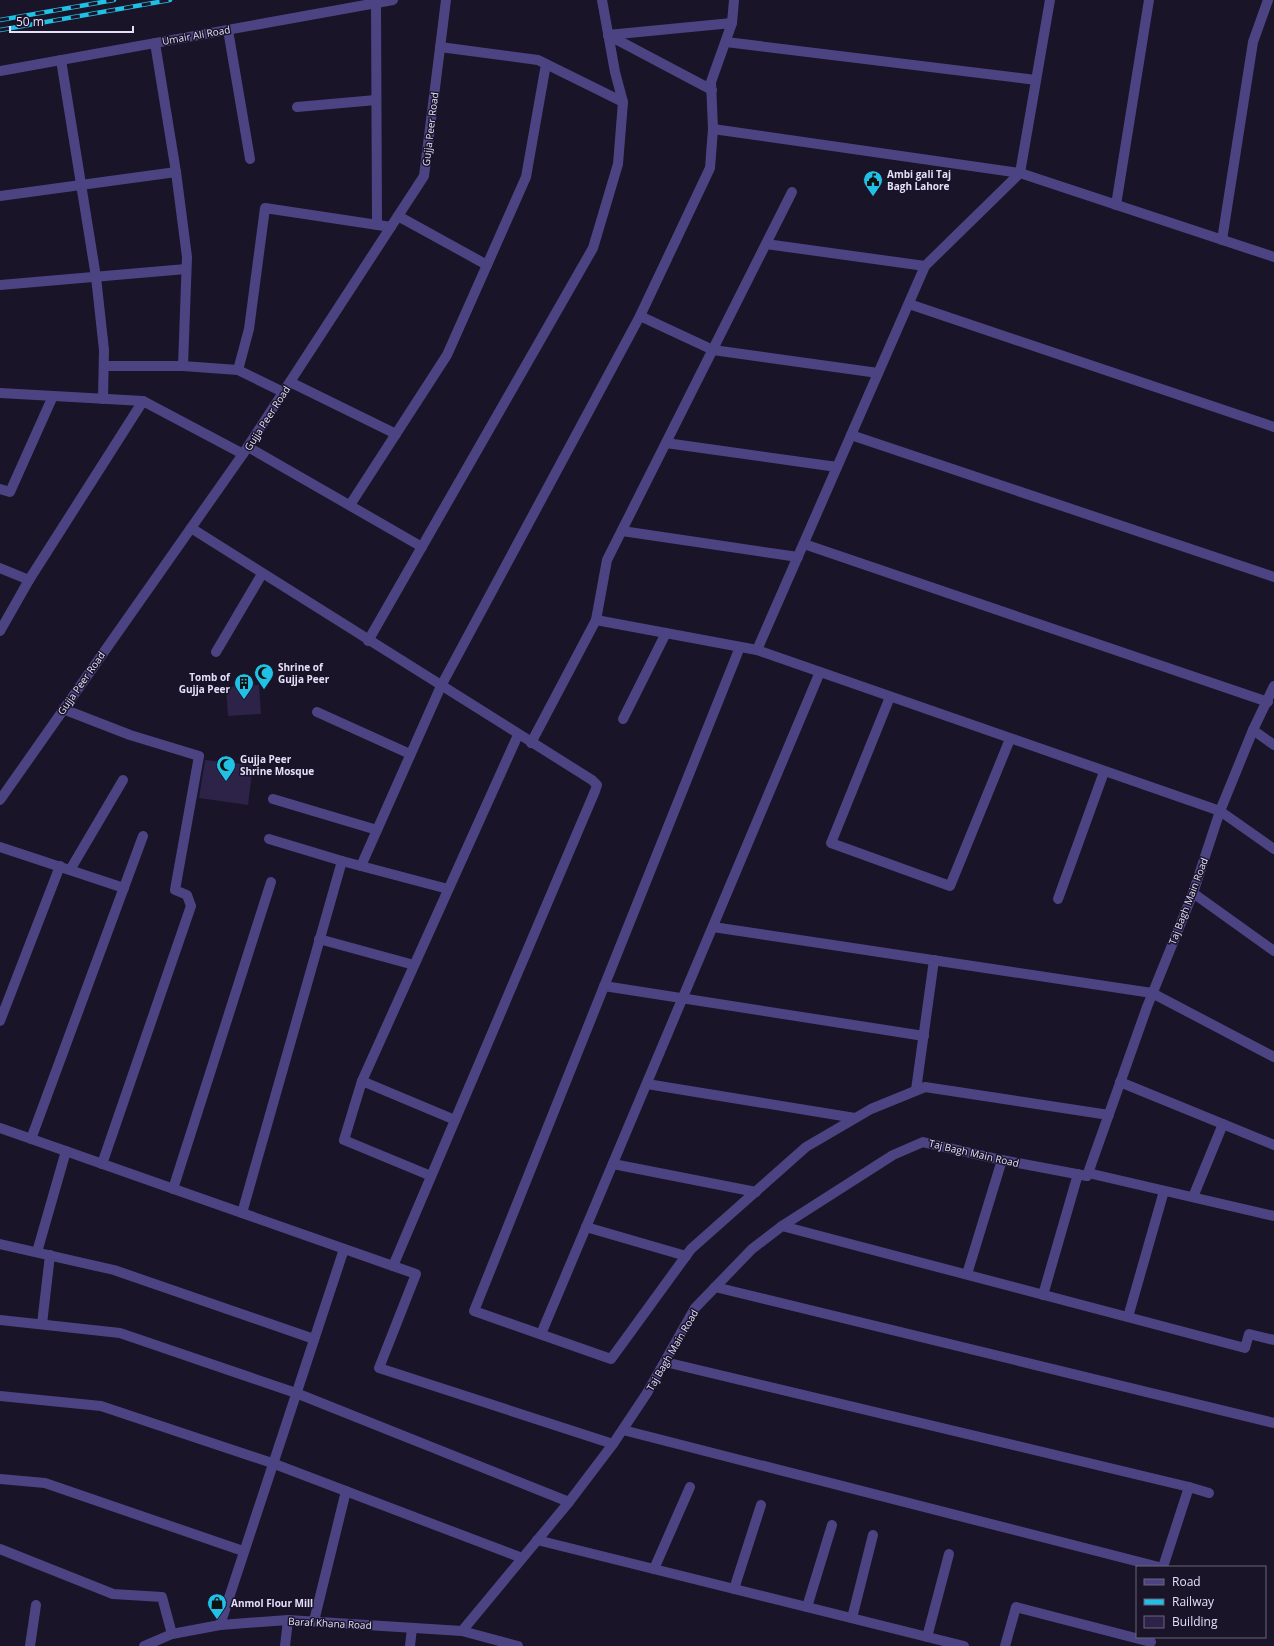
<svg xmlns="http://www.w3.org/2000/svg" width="1274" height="1646" viewBox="0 0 1274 1646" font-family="'Open Sans',sans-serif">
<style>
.building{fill:#2d2247}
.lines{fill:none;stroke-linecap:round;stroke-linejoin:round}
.minor{stroke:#4c4482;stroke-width:10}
.rail-casing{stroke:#21c0e5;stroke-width:4.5}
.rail{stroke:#191428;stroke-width:3;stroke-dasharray:9;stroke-linecap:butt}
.labels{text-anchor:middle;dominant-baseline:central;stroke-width:3;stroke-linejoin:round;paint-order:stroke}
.street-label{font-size:10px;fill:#e4dffb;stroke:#191428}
.poi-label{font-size:10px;font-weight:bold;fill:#e4dffb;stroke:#191428;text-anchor:start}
</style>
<rect width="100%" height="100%" fill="#191428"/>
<g class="building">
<polygon points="259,685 261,714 228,716 226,687"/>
<polygon points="205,760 253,765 248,805 199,798"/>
</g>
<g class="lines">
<g class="minor">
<polyline points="376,3 377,225"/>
<polyline points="228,30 250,159"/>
<polyline points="608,35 732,23"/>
<polyline points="608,35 712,90"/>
<polyline points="726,42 1036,80"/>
<polyline points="155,43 176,172 187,257 183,366 238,370 283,392"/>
<polyline points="440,47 538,60 623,102"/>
<polyline points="61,60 96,277 104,350 103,399"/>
<polyline points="0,71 393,0"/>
<polyline points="297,107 376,100"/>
<polyline points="713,129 1020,173 1050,0"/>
<polyline points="0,196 176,172"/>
<polyline points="1116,205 1149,0"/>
<polyline points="398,216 487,265"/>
<polyline points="1222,240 1253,42 1268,0"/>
<polyline points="766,244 925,266"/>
<polyline points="1274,257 1020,173 925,266 757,650 1220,811 1274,849"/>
<polyline points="0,285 186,269"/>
<polyline points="909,304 1274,427"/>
<polyline points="640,316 713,350 878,373"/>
<polyline points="104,366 183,366"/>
<polyline points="238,370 249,329 265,208 391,227"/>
<polyline points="290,382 396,434"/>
<polyline points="0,393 143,401 243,454"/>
<polyline points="851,435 1274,577"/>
<polyline points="666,443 837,467"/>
<polyline points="248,447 422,547"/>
<polyline points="0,489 10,492 53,396"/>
<polyline points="350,505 447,355 487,265 526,177 546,64"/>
<polyline points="622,531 798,557"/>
<polyline points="804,544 1268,702"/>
<polyline points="0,568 29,580"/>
<polyline points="596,620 607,560 792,192"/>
<polyline points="0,631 29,580 143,401"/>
<polyline points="368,641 593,248 618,164 623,102 615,72 602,0"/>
<polyline points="740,647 474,1311 611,1359 691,1249 806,1147 871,1109 925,1087 1109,1115"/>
<polyline points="216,652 262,574"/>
<polyline points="890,697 831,843 950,886 1010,739"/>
<polyline points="63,709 130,735 199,756 175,890 187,895 191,906 102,1164"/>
<polyline points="317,712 410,754"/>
<polyline points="623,719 666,633"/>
<polyline points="1253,730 1274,745"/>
<polyline points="531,743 596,620 757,650"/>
<polyline points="273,799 377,830"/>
<polyline points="0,800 243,454 424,176 446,0"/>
<polyline points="269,839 342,861 448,889"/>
<polyline points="0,847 124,888"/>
<polyline points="361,866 441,686 640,316 710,168 713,129 711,82 732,23 734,0"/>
<polyline points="70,870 123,780"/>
<polyline points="1193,893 1274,951"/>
<polyline points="1058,899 1104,772"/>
<polyline points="713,927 1152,993 1274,1057"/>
<polyline points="319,939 414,965"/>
<polyline points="604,986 924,1036"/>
<polyline points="0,1021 60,866"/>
<polyline points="362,1081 455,1120"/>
<polyline points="1120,1082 1274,1145"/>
<polyline points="647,1084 855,1118"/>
<polyline points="916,1090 934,960"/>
<polyline points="0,1128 393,1266 595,791 597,785 592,780 191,528"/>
<polyline points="31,1139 143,836"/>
<polyline points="613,1164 756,1192"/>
<polyline points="1088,1173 1274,1216"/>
<polyline points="431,1176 344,1140 362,1081 518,735"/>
<polyline points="173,1189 271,882"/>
<polyline points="1193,1197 1223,1124"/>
<polyline points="242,1213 342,861"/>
<polyline points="782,1226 1245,1348 1249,1334 1274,1340"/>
<polyline points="586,1227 686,1256"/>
<polyline points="0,1244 114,1270 314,1339"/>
<polyline points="37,1252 66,1151"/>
<polyline points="393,1266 416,1274 379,1368 613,1444"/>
<polyline points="967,1274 1002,1160"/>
<polyline points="715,1287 1274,1423"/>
<polyline points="1043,1295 1078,1174"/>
<polyline points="1128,1317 1164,1191"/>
<polyline points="0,1320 120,1333 296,1393 569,1502"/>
<polyline points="42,1324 50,1255"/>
<polyline points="541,1334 820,672"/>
<polyline points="665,1362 1189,1487 1209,1493"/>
<polyline points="0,1396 101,1406 272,1463 522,1558"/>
<polyline points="623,1430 1159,1567"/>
<polyline points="0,1479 45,1483 243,1551"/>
<polyline points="537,1540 964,1646"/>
<polyline points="0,1549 113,1594 162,1597 172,1634"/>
<polyline points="1163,1567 1189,1487"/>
<polyline points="654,1569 690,1487"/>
<polyline points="734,1589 761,1505"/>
<polyline points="807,1607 832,1525"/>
<polyline points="852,1618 873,1535"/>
<polyline points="314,1621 346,1491"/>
<polyline points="220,1625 344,1249"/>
<polyline points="462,1631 569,1502 613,1444 647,1393 695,1308 752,1249 782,1226 893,1155 923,1142 1002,1160 1087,1176 1147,1007 1193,893 1220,811 1253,730 1274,686"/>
<polyline points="927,1637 949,1554"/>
<polyline points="30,1646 36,1605"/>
<polyline points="144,1646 172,1634 220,1625 288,1620 462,1631 518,1646"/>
<polyline points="285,1646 288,1620"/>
<polyline points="410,1646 412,1628"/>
<polyline points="1005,1646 1016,1607 1151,1642"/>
</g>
<defs>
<g id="rail">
<polyline points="0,20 114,0"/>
<polyline points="0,30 170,0"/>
</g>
</defs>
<use href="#rail" class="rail-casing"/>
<use href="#rail" class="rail"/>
</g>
<defs>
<symbol id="civic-pin" viewBox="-11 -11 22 30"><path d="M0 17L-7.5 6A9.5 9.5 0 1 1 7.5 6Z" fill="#21c0e5" stroke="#191428"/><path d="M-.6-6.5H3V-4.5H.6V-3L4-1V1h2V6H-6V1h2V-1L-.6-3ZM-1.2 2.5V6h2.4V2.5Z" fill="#111"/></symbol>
<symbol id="mosque-pin" viewBox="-11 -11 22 30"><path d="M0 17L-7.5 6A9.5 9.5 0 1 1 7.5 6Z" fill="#21c0e5" stroke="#191428"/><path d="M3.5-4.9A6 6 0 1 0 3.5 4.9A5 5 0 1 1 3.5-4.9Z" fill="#111"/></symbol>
<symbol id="building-pin" viewBox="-11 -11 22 30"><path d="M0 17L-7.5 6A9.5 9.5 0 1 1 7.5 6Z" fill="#21c0e5" stroke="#191428"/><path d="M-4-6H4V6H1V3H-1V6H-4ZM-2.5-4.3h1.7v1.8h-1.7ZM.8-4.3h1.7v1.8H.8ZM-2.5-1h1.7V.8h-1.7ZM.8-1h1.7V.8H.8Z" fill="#111"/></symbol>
<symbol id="shop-pin" viewBox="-11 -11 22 30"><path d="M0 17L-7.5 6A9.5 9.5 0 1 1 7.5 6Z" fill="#21c0e5" stroke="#191428"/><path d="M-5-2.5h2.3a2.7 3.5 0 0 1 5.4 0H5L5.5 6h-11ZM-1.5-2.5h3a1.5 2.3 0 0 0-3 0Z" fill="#111"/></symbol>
</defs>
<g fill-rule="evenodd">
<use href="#civic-pin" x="862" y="169" width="22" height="30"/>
<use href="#mosque-pin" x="253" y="662" width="22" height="30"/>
<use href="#building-pin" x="233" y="672" width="22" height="30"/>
<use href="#mosque-pin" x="215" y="754" width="22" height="30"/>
<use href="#shop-pin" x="206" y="1592" width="22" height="30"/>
</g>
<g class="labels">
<g class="street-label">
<text transform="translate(196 35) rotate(-10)">Umair Ali Road</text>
<text transform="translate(430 129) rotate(-83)">Gujja Peer Road</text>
<text transform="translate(267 418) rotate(-57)">Gujja Peer Road</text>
<text transform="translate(81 683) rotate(-55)">Gujja Peer Road</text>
<text transform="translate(1188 901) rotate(-69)">Taj Bagh Main Road</text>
<text transform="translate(974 1153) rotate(13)">Taj Bagh Main Road</text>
<text transform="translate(672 1350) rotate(-60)">Taj Bagh Main Road</text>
<text transform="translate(330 1623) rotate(3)">Baraf Khana Road</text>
</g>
<g class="poi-label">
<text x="887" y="174">Ambi gali Taj<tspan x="887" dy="12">Bagh Lahore</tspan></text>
<text x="278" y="667">Shrine of<tspan x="278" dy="12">Gujja Peer</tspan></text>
<text x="230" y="677" text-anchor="end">Tomb of<tspan x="230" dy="12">Gujja Peer</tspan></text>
<text x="240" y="759">Gujja Peer<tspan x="240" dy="12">Shrine Mosque</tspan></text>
<text x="231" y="1603">Anmol Flour Mill</text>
</g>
</g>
<rect x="1136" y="1566" width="130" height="72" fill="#191428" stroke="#6a657c"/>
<rect x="1144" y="1579" width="20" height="6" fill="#4c4482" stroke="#6a657c"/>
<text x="1172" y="1586" font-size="12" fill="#e4dffb">Road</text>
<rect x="1144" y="1599" width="20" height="6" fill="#21c0e5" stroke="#6a657c"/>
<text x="1172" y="1606" font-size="12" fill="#e4dffb">Railway</text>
<rect x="1144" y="1616" width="20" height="12" fill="#2d2247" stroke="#6a657c"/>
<text x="1172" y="1626" font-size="12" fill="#e4dffb">Building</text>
<path d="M10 26v6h123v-6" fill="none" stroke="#e4dffb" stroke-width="2"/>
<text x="16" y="26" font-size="12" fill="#e4dffb" stroke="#191428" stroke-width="3" paint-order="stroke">50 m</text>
</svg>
